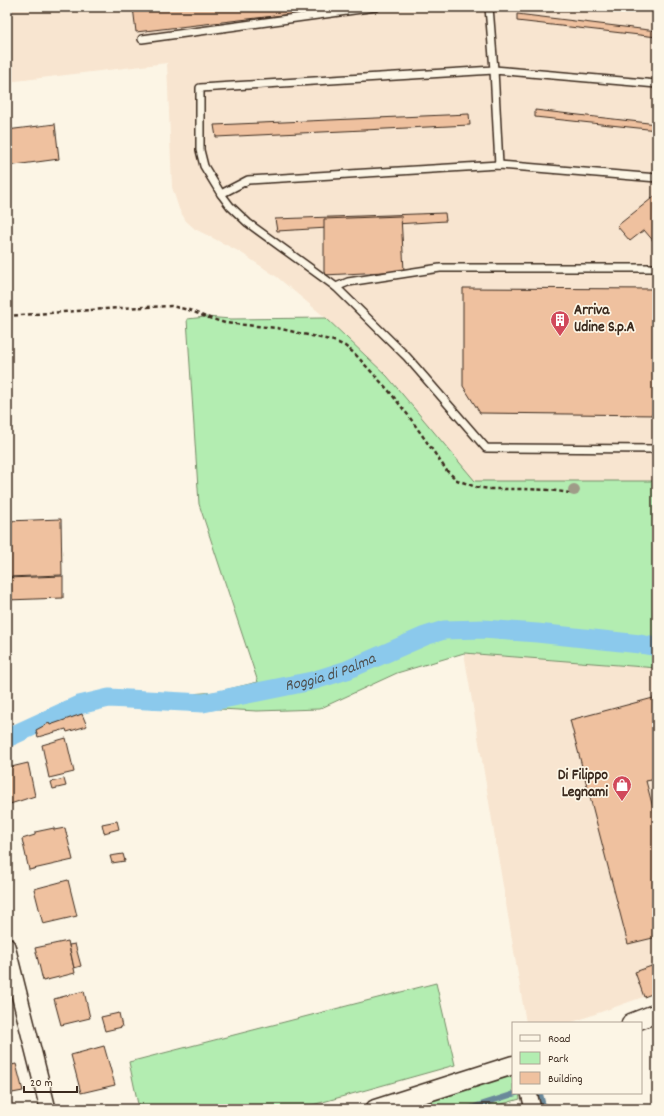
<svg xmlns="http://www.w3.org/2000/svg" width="664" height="1116" viewBox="0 0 664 1116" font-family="Dekko,sans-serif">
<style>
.built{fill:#f8e5d0}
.green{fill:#b3edb1;stroke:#778c68}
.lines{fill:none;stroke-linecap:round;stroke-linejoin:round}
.stream{stroke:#6b899a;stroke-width:5.5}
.canal{stroke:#8bc9ec;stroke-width:19}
.building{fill:#efc19f;stroke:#3b2a1e}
.service-casing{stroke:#3b2a1e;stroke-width:10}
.minor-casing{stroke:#3b2a1e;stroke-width:18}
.tertiary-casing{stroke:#3b2a1e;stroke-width:21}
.path{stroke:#3b2a1e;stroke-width:2.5;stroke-dasharray:4 3;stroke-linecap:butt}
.service{stroke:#fcf5e5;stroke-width:7}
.minor{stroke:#fcf5e5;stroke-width:15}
.tertiary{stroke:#fcf5e5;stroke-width:18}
.tree{fill:#9f9b88}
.labels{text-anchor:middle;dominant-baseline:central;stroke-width:3.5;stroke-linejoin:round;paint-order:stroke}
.poi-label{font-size:15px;font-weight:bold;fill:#3b2a1e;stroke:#fcf5e5;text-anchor:start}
.water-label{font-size:16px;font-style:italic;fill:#4f5252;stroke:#fcf5e5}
</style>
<rect width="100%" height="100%" fill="#fcf5e5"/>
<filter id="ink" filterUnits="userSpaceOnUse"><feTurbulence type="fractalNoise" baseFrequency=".025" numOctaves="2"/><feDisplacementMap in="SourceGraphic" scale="8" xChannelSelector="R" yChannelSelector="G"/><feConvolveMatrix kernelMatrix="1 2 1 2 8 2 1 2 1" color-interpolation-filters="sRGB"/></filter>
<g filter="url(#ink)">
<g class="built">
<polygon points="7,7 657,7 657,481 475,481 387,376 326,318 277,277 240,252 195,229 186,221 179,209 172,187 167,63 7,82"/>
<polygon points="464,653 657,668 657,992 570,1023 526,1023"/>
</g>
<g class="green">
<polygon points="206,317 231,319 326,318 387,376 475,481 657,481 657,668 464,653 397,673 319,709 257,711 201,708 190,694 216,692 258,682 199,504 187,319"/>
<polygon points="436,983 455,1065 298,1109 139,1109 129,1062"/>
<polygon points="501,1077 510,1077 513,1079 513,1093 519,1093 520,1099 484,1109 402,1109"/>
</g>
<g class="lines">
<g class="stream">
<polyline points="540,1093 544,1109"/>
<polyline points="467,1109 517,1093"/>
</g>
<path class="canal" id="s1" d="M7,738L79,705L109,698L203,703L312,681L347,670L425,636L444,630L483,629L537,633L640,644L657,647"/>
</g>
<g class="building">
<polygon points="133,7 352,7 136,32"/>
<polygon points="517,14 657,31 657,37 517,21"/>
<polygon points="535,110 657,124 657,130 535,117"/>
<polygon points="469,114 470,125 216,137 214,125"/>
<polygon points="55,124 59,159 7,166 7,130"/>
<polygon points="656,195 657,197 657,243 656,244 644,230 630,241 617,226"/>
<polygon points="445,213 446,221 277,231 275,219"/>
<polygon points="401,216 404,271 324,275 324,219"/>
<polygon points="463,288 657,289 657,415 480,413 463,386"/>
<polygon points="61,519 62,575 7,577 7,521"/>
<polygon points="63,576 63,598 7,600 7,578"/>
<polygon points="657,697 657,779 646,781 657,823 657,937 628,944 570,720"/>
<polygon points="82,714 87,726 67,732 66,729 38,737 36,730 49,723 50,725"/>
<polygon points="66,738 74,772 49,778 42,745"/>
<polygon points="28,763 35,796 7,805 7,768"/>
<polygon points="64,779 66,786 53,789 51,782"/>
<polygon points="117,821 119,829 104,833 102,824"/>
<polygon points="54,828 54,830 65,828 73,860 29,870 22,839 35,835 35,832"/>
<polygon points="123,854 125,861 112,863 110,856"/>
<polygon points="68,880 77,916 43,924 34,889"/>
<polygon points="68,941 75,973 43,981 35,948"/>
<polygon points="75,944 81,966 74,968 69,945"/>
<polygon points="657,964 657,992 644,997 635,972"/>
<polygon points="84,991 90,1018 61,1025 54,999"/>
<polygon points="119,1013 122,1027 105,1031 101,1017"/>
<polygon points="7,1027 11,1044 7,1045"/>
<polygon points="104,1046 115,1085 81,1093 71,1055"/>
<polygon points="16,1064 23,1091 7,1094 7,1066"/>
</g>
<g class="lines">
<defs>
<g id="service">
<polyline points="489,7 494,70 200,88 200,150 204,166 221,194 230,206 248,223 336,287 348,282 440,268 657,268"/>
<polyline points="142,39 376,7"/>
<polyline points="499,165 494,70 657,84"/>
<polyline points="221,194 248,180 499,165 657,178"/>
<polyline points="336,287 407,357 486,448 657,449"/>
</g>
<g id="minor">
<polyline points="7,946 48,1109"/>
<polyline points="529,1093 533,1109"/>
</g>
<g id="tertiary">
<polyline points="631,1023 657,1013"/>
<polyline points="375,1109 513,1065"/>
</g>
</defs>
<use href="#service" class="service-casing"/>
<use href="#minor" class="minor-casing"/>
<use href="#tertiary" class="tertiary-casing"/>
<polyline class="path" points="7,316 120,308 171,306 189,310 206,317 225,323 277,328 334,341 345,346 355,354 389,391 408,415 447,471 457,480 476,487 489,489 524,489 550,490 570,493"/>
<use href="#service" class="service"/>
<use href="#minor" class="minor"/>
<use href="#tertiary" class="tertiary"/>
</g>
<circle class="tree" cx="574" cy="490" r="6"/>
</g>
<defs>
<symbol id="building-pin" viewBox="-11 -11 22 30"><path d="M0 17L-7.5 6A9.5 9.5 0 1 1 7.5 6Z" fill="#d1495b" stroke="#fcf5e5"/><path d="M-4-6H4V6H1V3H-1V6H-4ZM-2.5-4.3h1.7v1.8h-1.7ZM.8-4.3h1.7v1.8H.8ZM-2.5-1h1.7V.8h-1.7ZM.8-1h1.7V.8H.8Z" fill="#fff"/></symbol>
<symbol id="shop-pin" viewBox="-11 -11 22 30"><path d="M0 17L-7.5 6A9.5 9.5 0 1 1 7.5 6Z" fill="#d1495b" stroke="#fcf5e5"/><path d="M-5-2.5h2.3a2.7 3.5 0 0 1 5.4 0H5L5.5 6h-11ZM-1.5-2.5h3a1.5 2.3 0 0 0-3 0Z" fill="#fff"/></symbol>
</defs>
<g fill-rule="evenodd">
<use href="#building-pin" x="549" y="309" width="22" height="30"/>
<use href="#shop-pin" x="611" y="774" width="22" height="30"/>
</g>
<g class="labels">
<g class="poi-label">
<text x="574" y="311">Arriva<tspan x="574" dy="17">Udine S.p.A</tspan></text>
<text x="608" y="776" text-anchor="end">Di Filippo<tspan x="608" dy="17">Legnami</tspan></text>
</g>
<g class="water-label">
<text stroke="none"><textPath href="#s1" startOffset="335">Roggia di Palma</textPath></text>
</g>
</g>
<rect width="664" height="1116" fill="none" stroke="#fcf5e5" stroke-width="24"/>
<rect x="12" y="12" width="640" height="1092" fill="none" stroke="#3b2a1e" stroke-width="1.5" filter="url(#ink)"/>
<rect x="512" y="1022" width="130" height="72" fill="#fcf5e5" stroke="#afa495"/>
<rect x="520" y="1035" width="20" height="6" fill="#fcf5e5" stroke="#afa495"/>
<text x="548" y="1042" font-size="12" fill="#3b2a1e">Road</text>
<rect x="520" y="1052" width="20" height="12" fill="#b3edb1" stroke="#afa495"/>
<text x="548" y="1062" font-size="12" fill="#3b2a1e">Park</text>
<rect x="520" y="1072" width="20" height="12" fill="#efc19f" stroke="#afa495"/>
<text x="548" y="1082" font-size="12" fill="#3b2a1e">Building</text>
<path d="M24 1086v6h53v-6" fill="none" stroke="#3b2a1e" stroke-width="2"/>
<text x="30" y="1086" font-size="12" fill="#3b2a1e" stroke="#fcf5e5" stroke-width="3" paint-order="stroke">20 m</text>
</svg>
